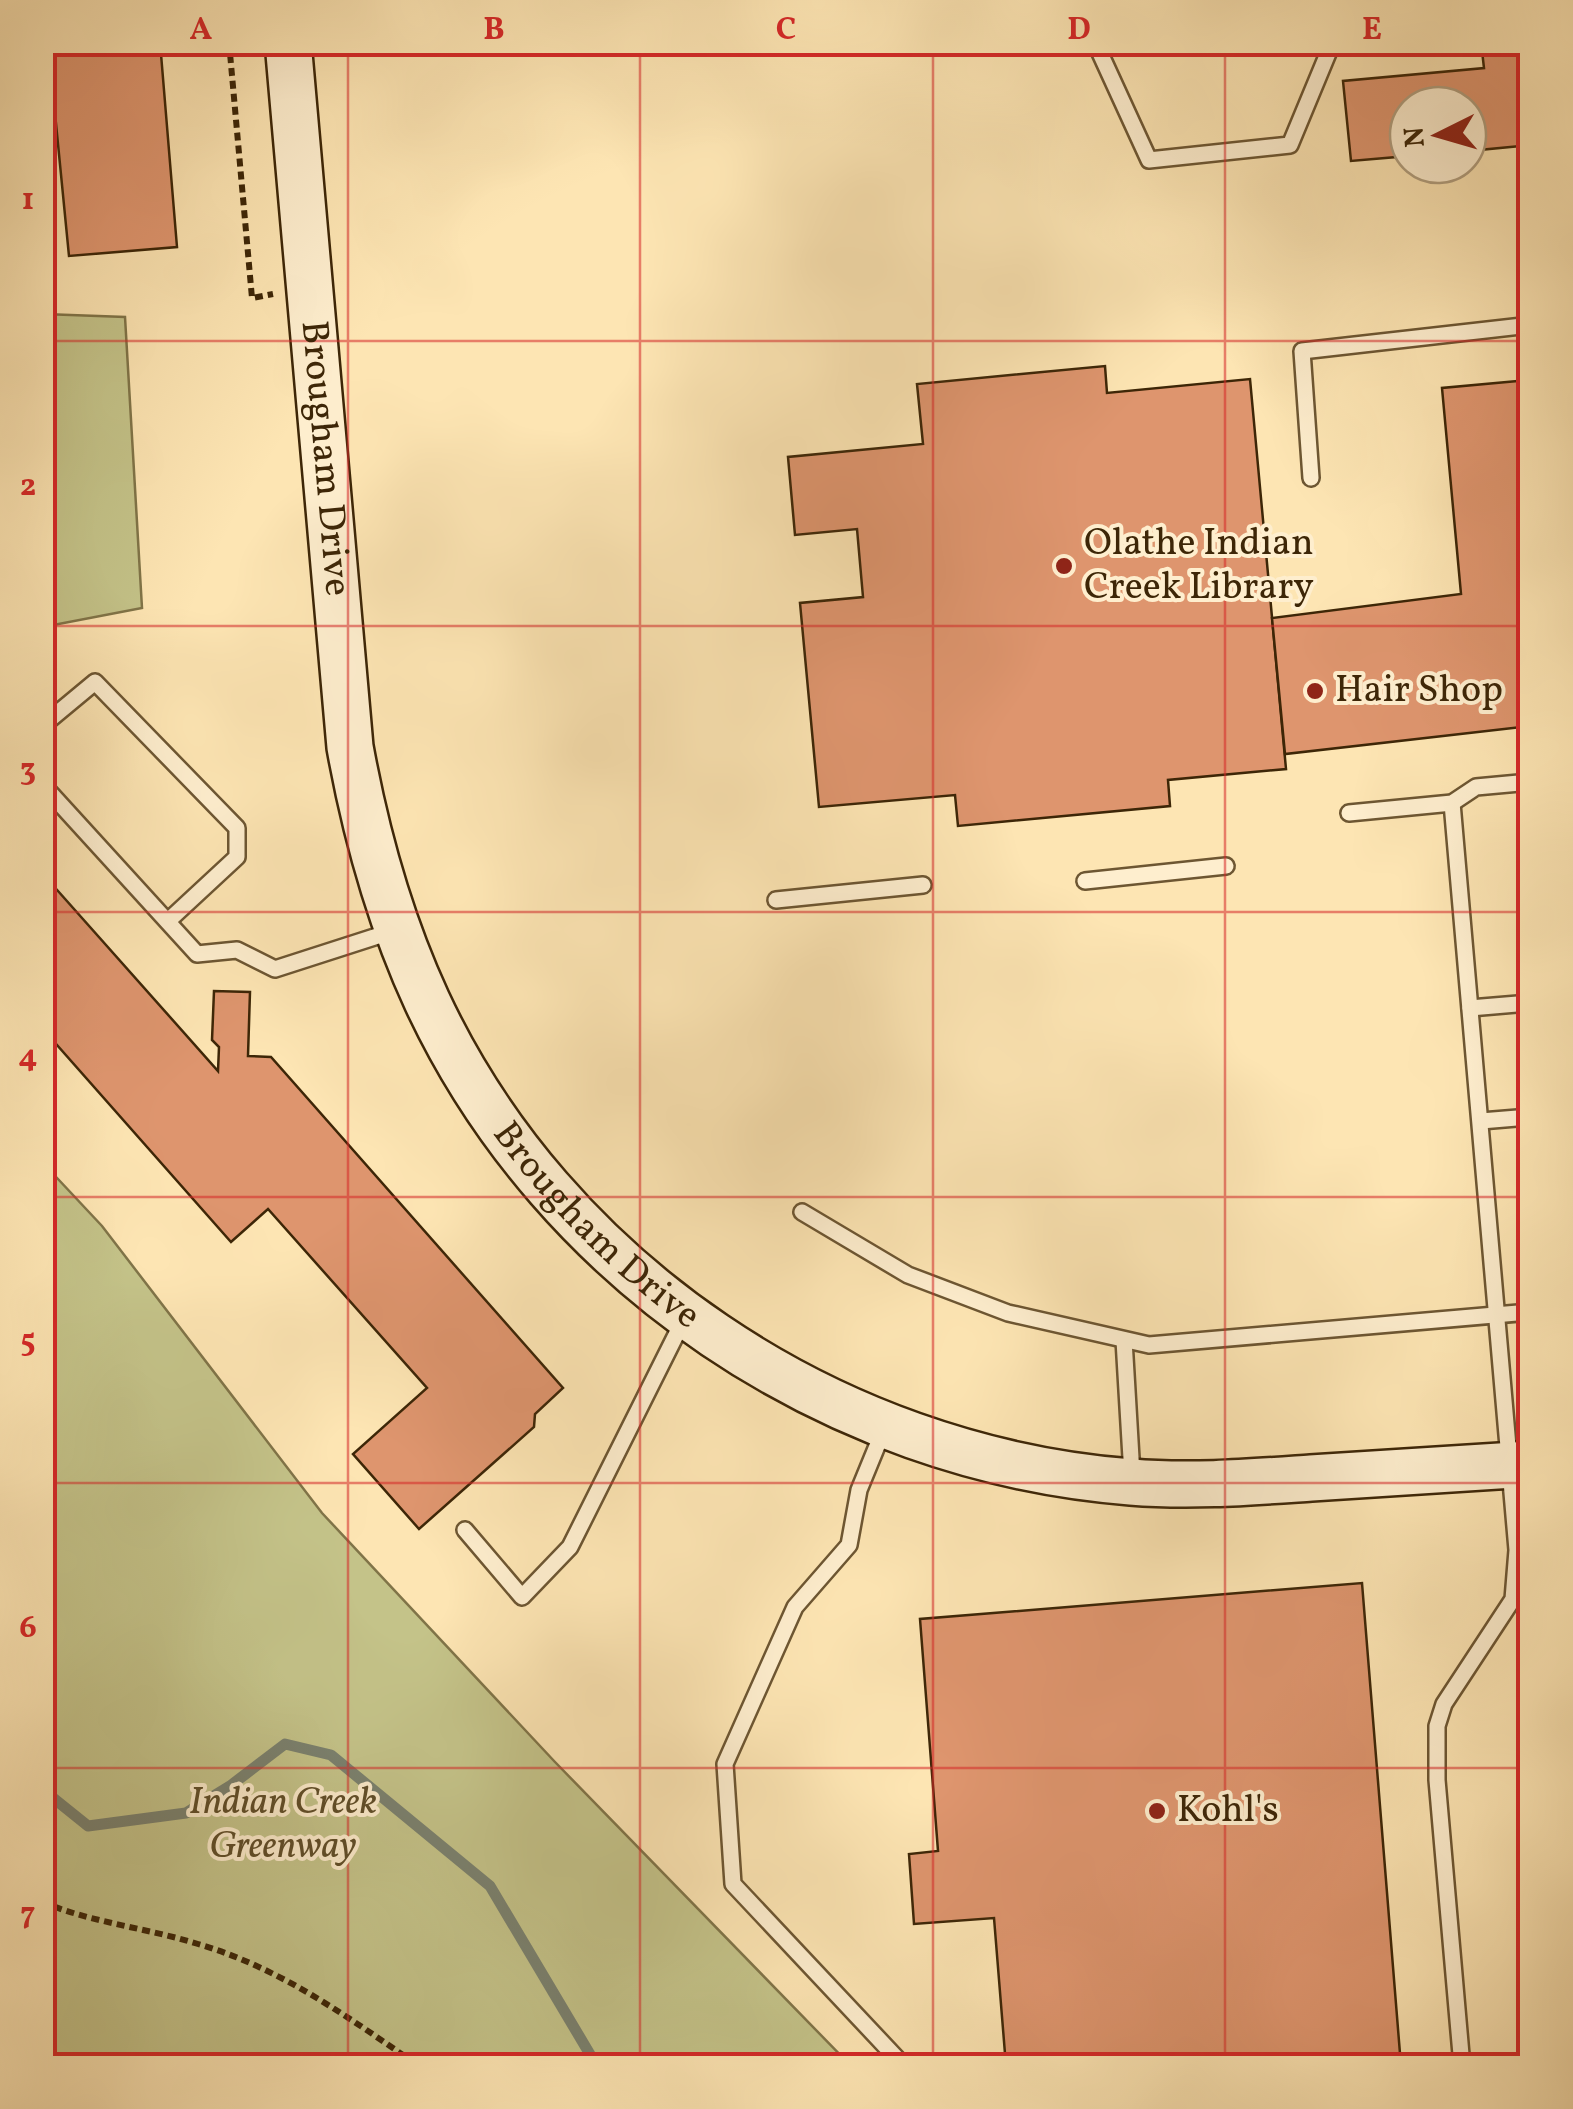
<svg xmlns="http://www.w3.org/2000/svg" width="1573" height="2109" viewBox="0 0 1573 2109" font-family="Vollkorn,serif">
<style>
.green{fill:#c4c389;stroke:#807448;stroke-width:2.5}
.lines{fill:none;stroke-linecap:round;stroke-linejoin:round}
.stream{stroke:#7a816f;stroke-width:11}
.building{fill:#de956e;stroke:#3d2607;stroke-width:2.5}
.lane-casing{stroke:#6d5632;stroke-width:20}
.secondary-casing{stroke:#3d2607;stroke-width:50}
.path{stroke:#3d2607;stroke-width:6;stroke-dasharray:8 5;stroke-linecap:butt}
.lane{stroke:#feeece;stroke-width:15}
.secondary{stroke:#feeece;stroke-width:45}
.grid{fill:none;stroke:#d62828;stroke-width:2.5;stroke-opacity:0.55}
.poi-dot{fill:#8f2418;stroke:#feeece;stroke-width:4}
.labels{text-anchor:middle;dominant-baseline:central;stroke-width:8;stroke-linejoin:round;paint-order:stroke}
.street-label{font-size:38px;fill:#3d2607;stroke:#feeece}
.poi-label{font-size:38px;fill:#3d2607;stroke:#feeece;text-anchor:start}
.park-label{font-size:38px;font-style:italic;fill:#5f4d28;stroke:#feeece}
.neatline{fill:none;stroke:#d62828;stroke-width:4}
.grid-label{font-size:32px;text-anchor:middle;font-weight:bold;fill:#d62828}
</style>
<rect width="100%" height="100%" fill="#fde5b3"/>
<filter id="stains"><feTurbulence type="fractalNoise" baseFrequency=".002" numOctaves="4"/><feColorMatrix values="0 0 0 0 .2 0 0 0 0 .09 0 0 0 0 .02 0 0 0 .5 -.17"/></filter>
<radialGradient id="worn" r=".72"><stop offset=".6" stop-color="#630" stop-opacity="0"/><stop offset="1" stop-color="#630" stop-opacity=".3"/></radialGradient>
<g class="green">
<polygon points="43,314 125,317 142,608 43,627"/>
<polygon points="43,1163 102,1226 322,1513 555,1762 851,2066 43,2066"/>
</g>
<g class="lines">
<polyline class="stream" points="42,1789 88,1826 186,1813 230,1786 285,1744 331,1755 490,1886 591,2056 606,2066"/>
</g>
<g class="building">
<polygon points="48,42 160,42 177,247 69,256"/>
<polygon points="1481,42 1530,42 1530,145 1468,151 1468,105 1408,105 1408,156 1351,161 1343,81 1484,68"/>
<polygon points="1105,366 1107,393 1250,379 1286,769 1168,780 1170,806 958,826 955,795 819,807 800,603 863,597 857,529 795,535 788,457 923,444 917,384"/>
<polygon points="1530,380 1530,726 1285,754 1272,618 1461,594 1442,388"/>
<polygon points="42,873 218,1071 219,1047 212,1040 214,991 250,992 248,1056 271,1057 563,1388 535,1414 534,1427 419,1529 353,1454 427,1388 268,1209 231,1242 42,1028"/>
<polygon points="1362,1583 1401,2066 1006,2066 994,1918 914,1924 909,1854 938,1851 920,1619"/>
</g>
<g class="lines">
<defs>
<g id="lane">
<polyline points="1095,42 1149,160 1290,145 1329,51 1329,42"/>
<polyline points="1311,478 1302,351 1530,325"/>
<polyline points="42,726 95,682 237,828 237,857 168,921"/>
<polyline points="42,784 197,954 237,950 275,969 393,931"/>
<polyline points="1452,803 1517,1550 1513,1599 1444,1704 1437,1726 1437,1780 1462,2066"/>
<polyline points="1349,813 1452,803 1476,787 1530,782"/>
<polyline points="1085,881 1226,866"/>
<polyline points="776,900 923,885"/>
<polyline points="1470,1008 1530,1003"/>
<polyline points="1481,1121 1530,1117"/>
<polyline points="802,1212 908,1275 1008,1313 1149,1345 1530,1312"/>
<polyline points="1124,1340 1132,1475"/>
<polyline points="884,1429 859,1490 849,1545 795,1607 725,1764 733,1884 904,2066"/>
<polyline points="465,1530 522,1597 570,1547 684,1319"/>
</g>
<g id="secondary">
<path id="s1" d="M288,42L350,747C366,835 389,919 427,1001C554,1274 833,1459 1131,1482C1191,1487 1252,1482 1311,1478C1384,1473 1457,1468 1530,1464"/>
</g>
</defs>
<use href="#lane" class="lane-casing"/>
<use href="#secondary" class="secondary-casing"/>
<g class="path">
<polyline points="229,42 252,298 273,294"/>
<path d="M42,1902C93,1923 147,1928 198,1944C281,1968 349,2018 419,2066"/>
</g>
<use href="#lane" class="lane"/>
<use href="#secondary" class="secondary"/>
</g>
<path class="grid" d="M348,42V2066M640,42V2066M933,42V2066M1225,42V2066M42,341H1530M42,626H1530M42,912H1530M42,1197H1530M42,1483H1530M42,1768H1530"/>
<g class="poi-dot">
<circle cx="1064" cy="566" r="10"/>
<circle cx="1315" cy="691" r="10"/>
<circle cx="1157" cy="1811" r="10"/>
</g>
<g class="labels">
<g class="street-label">
<text stroke="none"><textPath href="#s1" startOffset="418">Brougham Drive</textPath></text>
<text stroke="none"><textPath href="#s1" startOffset="1258">Brougham Drive</textPath></text>
</g>
<g class="poi-label">
<text x="1084" y="544">Olathe Indian<tspan x="1084" dy="44">Creek Library</tspan></text>
<text x="1335" y="691">Hair Shop</text>
<text x="1177" y="1811">Kohl's</text>
</g>
<g class="park-label">
<text x="283" y="1803">Indian Creek<tspan x="283" dy="44">Greenway</tspan></text>
</g>
</g>
<rect width="1573" height="2109" fill="none" stroke="#fde5b3" stroke-width="110"/>
<g transform="translate(1438 135) rotate(265)"><circle r="48" fill="#feeece" stroke="#b19e7e" stroke-width="2.5"/>
<path d="M0-8L18 38L0 25L-18 38Z" fill="#8f2418"/>
<text y="-15" font-size="28" font-weight="bold" text-anchor="middle" fill="#3d2607">N</text>
</g>
<rect x="55" y="55" width="1463" height="1999" class="neatline"/>
<g class="grid-label">
<text x="201" y="39">A</text>
<text x="494" y="39">B</text>
<text x="786" y="39">C</text>
<text x="1079" y="39">D</text>
<text x="1372" y="39">E</text>
<text x="28" y="209">1</text>
<text x="28" y="495">2</text>
<text x="28" y="780">3</text>
<text x="28" y="1066">4</text>
<text x="28" y="1351">5</text>
<text x="28" y="1637">6</text>
<text x="28" y="1923">7</text>
</g>
<rect width="100%" height="100%" filter="url(#stains)"/>
<rect width="100%" height="100%" fill="url(#worn)"/>
</svg>
